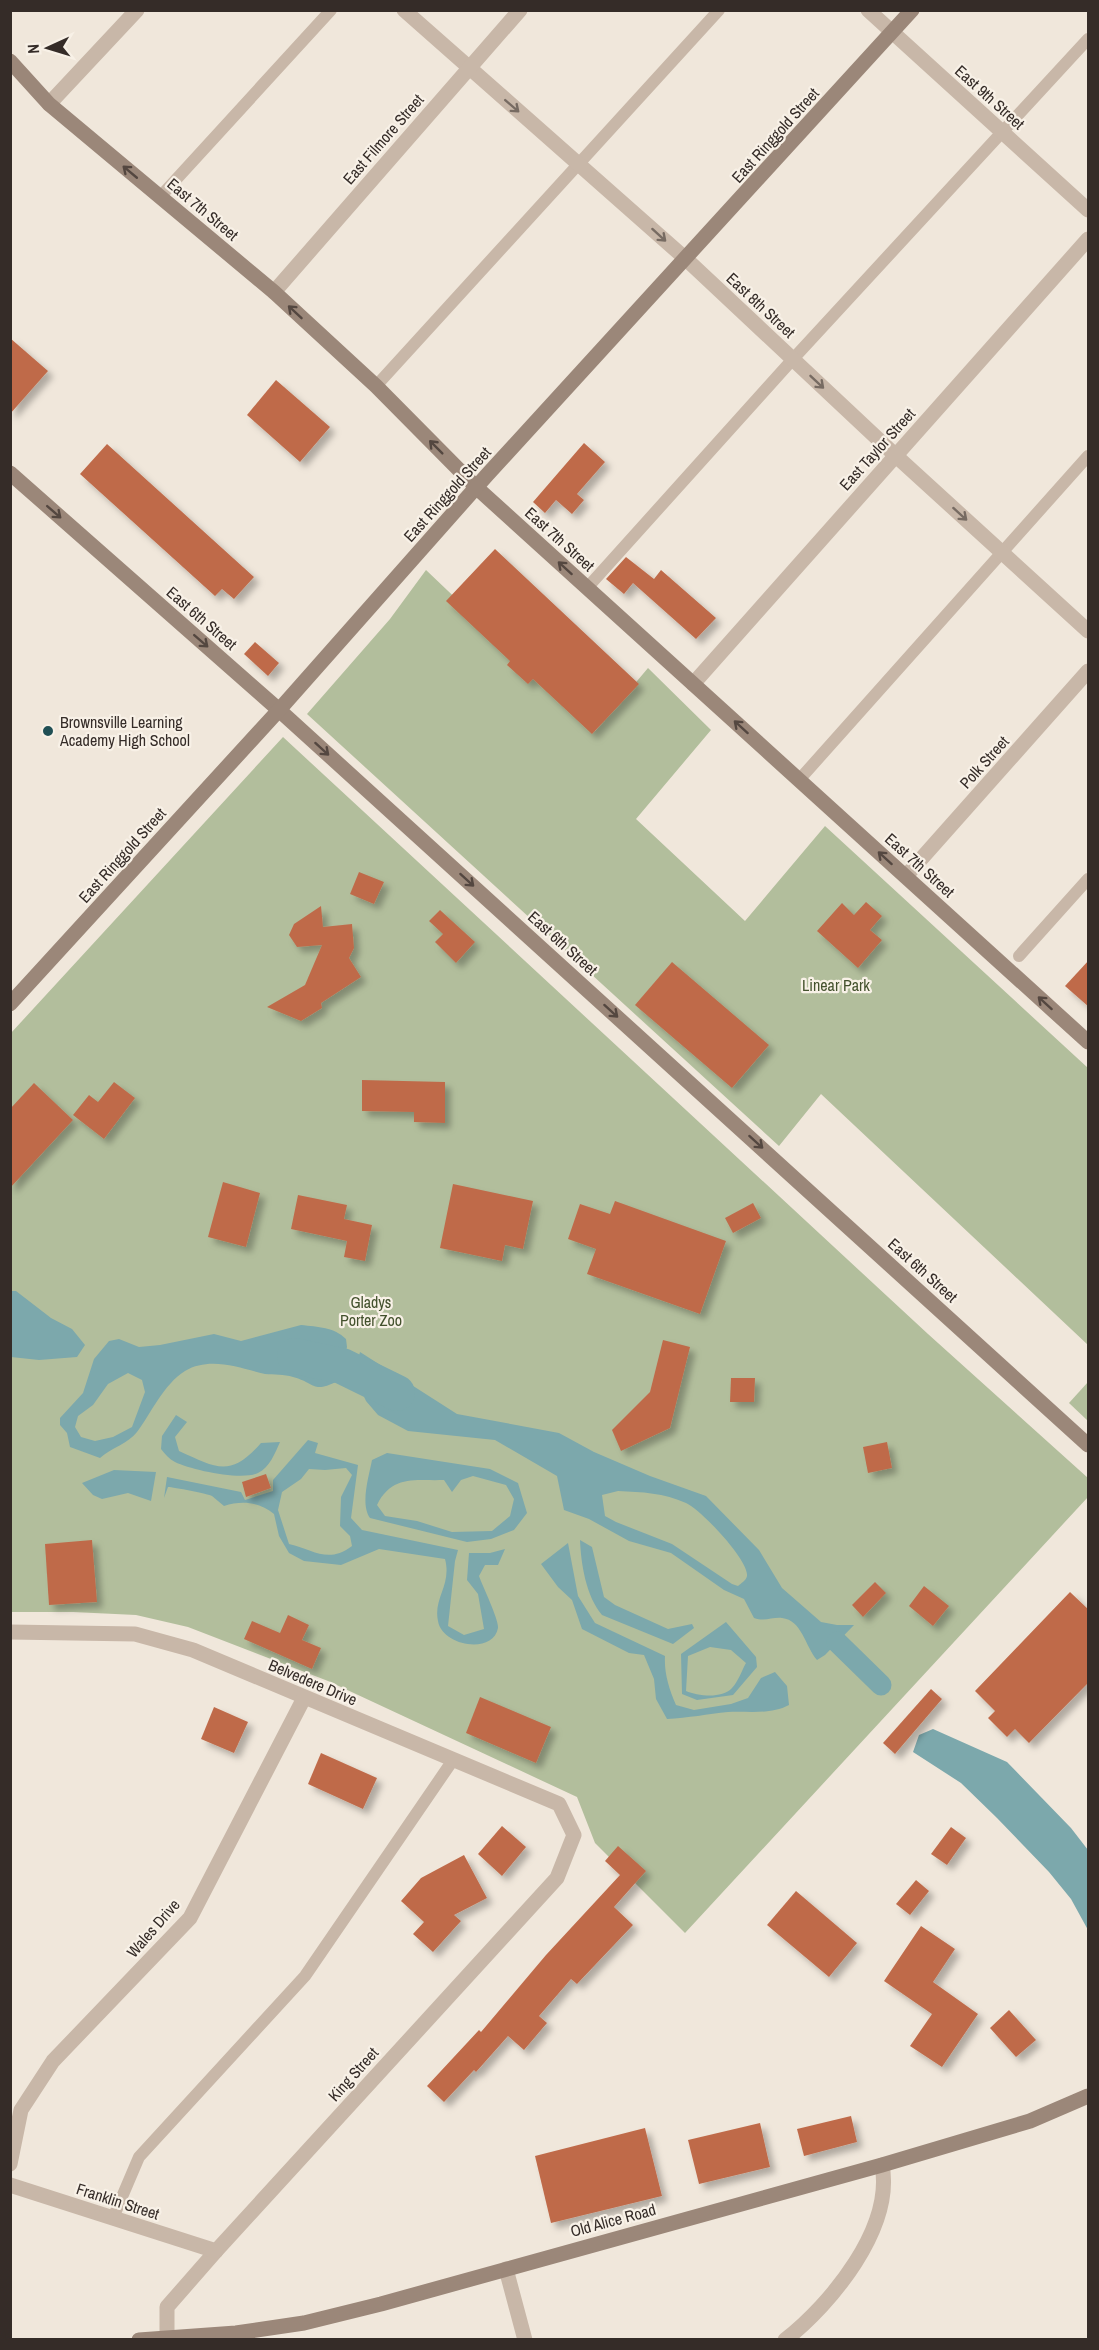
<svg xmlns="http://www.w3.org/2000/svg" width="1099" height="2350" viewBox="0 0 1099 2350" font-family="'Archivo Narrow',sans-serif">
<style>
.green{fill:#b2be9c}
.water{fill:#7ca8ac;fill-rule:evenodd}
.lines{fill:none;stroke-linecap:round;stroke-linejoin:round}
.canal{stroke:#7ca8ac;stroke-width:21}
.river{stroke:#7ca8ac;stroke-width:36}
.building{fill:#bf6b4a;filter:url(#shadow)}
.lane{stroke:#c8b7a8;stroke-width:12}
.street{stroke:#c8b7a8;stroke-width:15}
.secondary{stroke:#9b8779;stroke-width:15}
.oneway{stroke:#776b62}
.oneway2{stroke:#544740}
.poi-dot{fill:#204f54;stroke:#f8f1e7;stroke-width:2}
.labels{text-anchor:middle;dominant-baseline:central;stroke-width:4.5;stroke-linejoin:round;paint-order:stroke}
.street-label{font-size:16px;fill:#352c28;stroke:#f8f1e7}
.poi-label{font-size:16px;fill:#352c28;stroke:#f8f1e7;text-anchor:start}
.park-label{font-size:16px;fill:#43512d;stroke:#f8f1e7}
</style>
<defs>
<filter id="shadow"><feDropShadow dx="5.5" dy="5.5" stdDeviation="3" flood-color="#0004"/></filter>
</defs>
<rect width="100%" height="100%" fill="#f0e7db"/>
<g class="green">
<polygon points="426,570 595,731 648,668 711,730 636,819 745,921 825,826 1088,1068 1088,1345 821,1094 779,1146 307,714 390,619"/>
<polygon points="283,737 928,1334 1088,1478 1088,1497 685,1933 595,1843 577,1797 328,1681 188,1627 136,1615 73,1612 11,1612 11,1033"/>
<polygon points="1088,1382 1088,1421 1069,1403"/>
</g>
<g class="water">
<polygon points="10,1291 16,1291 51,1318 72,1329 85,1345 77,1357 39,1360 11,1357"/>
<path d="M301,1325C318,1327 334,1327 346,1339L347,1347L338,1381C312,1394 316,1383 293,1377C284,1374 274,1375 265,1374C240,1368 210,1356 185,1371C163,1385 152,1412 137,1432C129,1443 111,1448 100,1458L70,1447L67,1433L60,1425V1418L83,1393L94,1359L109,1341L119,1339L139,1347L160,1345L214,1334L241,1341ZM128,1373L142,1380L145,1392L132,1427L113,1437L95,1441L81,1437L75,1427L78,1416L93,1405L108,1384Z"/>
<path d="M360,1352L457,1414L559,1433L594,1452L650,1476L706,1496L759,1550L782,1588L821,1622L837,1625H854L825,1655L817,1660C805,1646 802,1620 782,1618C772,1617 765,1622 754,1618L744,1599L724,1590L671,1553L629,1541L589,1519L564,1510L557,1476L495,1440L408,1431L378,1415L366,1401L354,1375ZM618,1491C642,1492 664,1493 686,1503C700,1509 749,1560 747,1576C746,1581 741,1583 738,1586L732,1584L672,1544L616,1522L605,1516L602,1495Z"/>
<path d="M176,1415L187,1422L175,1437L179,1451C217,1468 230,1478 261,1443L280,1442C275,1453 270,1467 258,1473C242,1481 191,1470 175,1462C169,1459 165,1454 161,1449L162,1436Z"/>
<path d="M308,1440L318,1443L315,1453L358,1465L351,1518L362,1530L458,1550L455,1561L448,1626L464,1635L484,1629L478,1594L467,1580L469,1553H490L505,1549L498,1565H485L479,1576C483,1587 499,1620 498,1628C493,1655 442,1646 438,1621C433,1598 452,1585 445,1559L379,1549L341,1565L304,1561L289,1553L279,1536L274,1514C260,1502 242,1500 224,1506C220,1503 216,1499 212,1496C209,1494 173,1487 168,1487L164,1498L167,1477L241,1492L245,1500L273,1491V1480ZM346,1468L352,1475L341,1497L340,1526L350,1536L352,1546C328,1564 314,1550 289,1544L278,1510L282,1492L301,1479L309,1469L325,1470Z"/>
<path d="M387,1453L490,1469L518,1483L527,1513L514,1530L491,1539L467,1542L370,1518C360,1504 369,1476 372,1460ZM473,1476L506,1485L514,1499L510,1516L492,1531L452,1532L417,1521L385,1516L377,1505C392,1475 414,1481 444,1480L452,1492L461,1480Z"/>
<polygon points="114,1470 156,1472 151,1501 128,1493 102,1499 93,1495 82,1483"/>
<path d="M580,1540L592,1547L604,1597L615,1605L668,1629L692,1624L694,1628L673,1644L602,1615C586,1596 581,1564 580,1540Z"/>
<path d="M568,1543L578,1596L595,1623L665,1656C664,1673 669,1689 676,1705L694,1710L731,1704L748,1698L761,1678L775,1672L787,1686L789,1705C770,1715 749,1711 728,1712C708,1714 688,1718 667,1719L656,1699L654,1679L644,1655L629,1653L582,1629L572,1600L558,1587L541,1564Z"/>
<path d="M726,1622L756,1657L757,1667L733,1695L697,1700L682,1694L681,1654ZM710,1647L731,1650L746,1663C742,1670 738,1682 732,1688C722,1699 698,1696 686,1691L688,1656Z"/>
<polygon points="933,1729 1007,1762 1071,1828 1088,1850 1088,1930 1071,1899 1049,1872 997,1818 961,1783 913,1752 919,1735"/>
</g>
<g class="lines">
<polyline class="canal" points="837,1642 881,1685"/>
<polyline class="river" points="295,1356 342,1366 397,1393"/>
</g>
<g class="building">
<polygon points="10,338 48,371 10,414"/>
<polygon points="276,380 330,427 300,462 247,415"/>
<polygon points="584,443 605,462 577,494 584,500 572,514 556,500 545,513 533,502"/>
<polygon points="107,444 254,577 234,599 222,589 215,596 80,474"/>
<polygon points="495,549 639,684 592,734 533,679 528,684 507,665 510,661 446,601"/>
<polygon points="626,557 654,579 661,570 716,618 696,639 633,583 624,594 606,579"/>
<polygon points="255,642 279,663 268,676 244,654"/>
<polygon points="359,872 384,882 374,904 350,894"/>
<polygon points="866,902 882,916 870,930 882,940 858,968 817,931 842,903 854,915"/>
<polygon points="321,906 323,927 352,924 354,948 349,958 361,977 321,1003 322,1008 301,1021 267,1007 305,985 322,945 297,947 289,935 294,924"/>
<polygon points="440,910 475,942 456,963 435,942 443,934 429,921"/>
<polygon points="1089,960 1089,1007 1065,986"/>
<polygon points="672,962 769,1045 732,1088 635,1005"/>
<polygon points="362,1080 445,1082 445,1123 414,1122 414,1112 362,1111"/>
<polygon points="114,1082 135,1098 104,1139 73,1115 89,1095 98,1102"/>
<polygon points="34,1083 73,1120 10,1188 10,1109"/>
<polygon points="223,1182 260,1193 246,1247 208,1237"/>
<polygon points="453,1184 533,1201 523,1249 505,1245 502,1261 440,1248"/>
<polygon points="298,1195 347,1205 344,1219 372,1225 365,1261 344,1257 347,1241 291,1229"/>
<polygon points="615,1201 726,1241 700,1314 587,1274 596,1249 568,1239 580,1204 610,1214"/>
<polygon points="753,1203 761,1218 733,1233 725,1218"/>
<polygon points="663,1340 690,1347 670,1428 621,1451 612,1430 650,1392"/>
<polygon points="731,1378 755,1378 754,1402 730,1402"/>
<polygon points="887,1442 892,1468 868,1473 863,1447"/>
<polygon points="266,1474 271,1488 246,1497 242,1482"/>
<polygon points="92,1540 97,1602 49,1605 45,1544"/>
<polygon points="875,1582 886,1593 863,1617 852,1605"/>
<polygon points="924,1586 949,1606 933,1626 909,1606"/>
<polygon points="1070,1592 1089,1610 1089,1682 1029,1743 1015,1729 1007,1737 988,1718 995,1711 975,1691"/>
<polygon points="288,1615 309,1625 302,1640 321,1648 312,1669 244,1639 252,1621 280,1633"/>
<polygon points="931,1689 942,1699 895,1754 883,1743"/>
<polygon points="480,1697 551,1727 536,1763 466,1733"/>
<polygon points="214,1707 248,1722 234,1753 201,1739"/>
<polygon points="321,1753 377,1778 363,1809 308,1784"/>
<polygon points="502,1826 526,1847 502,1876 478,1854"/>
<polygon points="951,1827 966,1838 947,1865 931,1854"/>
<polygon points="618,1846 646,1871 614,1907 633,1925 577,1984 571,1979 539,2016 547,2023 524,2050 508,2036 476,2072 474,2070 444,2102 427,2086 479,2030 481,2032 546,1955 620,1875 605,1861"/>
<polygon points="464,1855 487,1898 454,1915 461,1921 433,1952 413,1934 424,1922 401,1901 421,1878"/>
<polygon points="916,1880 929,1891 910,1915 896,1904"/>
<polygon points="796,1891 857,1943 829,1977 767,1925"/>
<polygon points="921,1926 955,1949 933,1982 978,2014 942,2067 910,2046 932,2014 884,1981"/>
<polygon points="1009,2010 1036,2040 1016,2057 990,2028"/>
<polygon points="851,2116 857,2142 804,2156 797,2129"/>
<polygon points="760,2123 770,2167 699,2184 688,2140"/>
<polygon points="645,2128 662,2196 551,2223 535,2156"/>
</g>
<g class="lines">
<g class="lane">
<polyline points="160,197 331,10"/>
<polyline points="376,386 719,10"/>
<polyline points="587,588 793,359 1088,39"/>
<polyline points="799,780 1088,456"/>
<polyline points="1019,956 1088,879"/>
<polyline points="113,2218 139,2157 305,1976 453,1760"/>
</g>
<g class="street">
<polyline points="404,10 686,259 895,455 1088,631"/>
<polyline points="868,10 1088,210"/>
<polyline points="49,104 137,10"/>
<polyline points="274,292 520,10"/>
<polyline points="693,684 1088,239"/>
<polyline points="906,876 1088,671"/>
<polyline points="10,1632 135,1634 193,1650 559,1804 574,1835 557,1878 216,2251 167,2307 167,2337"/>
<polyline points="10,2164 21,2110 53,2061 190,1918 304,1698"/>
<polyline points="10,2185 216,2251"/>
<polyline points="506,2269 525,2340"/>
<path d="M785,2340C831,2304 894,2228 882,2165"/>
</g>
<g class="secondary">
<polyline points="10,61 49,104 274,292 376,386 477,488 1088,1042"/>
<polyline points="10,473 279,710 1088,1445"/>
<polyline points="10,1004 279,710 487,475 912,10"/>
<polyline points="139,2340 236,2333 304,2323 381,2304 882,2165 1030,2121 1088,2096"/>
</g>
</g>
<defs><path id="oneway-shaft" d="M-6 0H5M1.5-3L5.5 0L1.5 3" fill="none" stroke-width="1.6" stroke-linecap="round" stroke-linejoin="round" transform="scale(1.5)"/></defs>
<g class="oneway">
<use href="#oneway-shaft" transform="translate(512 106) rotate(41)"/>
<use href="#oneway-shaft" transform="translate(659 235) rotate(42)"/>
<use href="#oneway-shaft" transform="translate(817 382) rotate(43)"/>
<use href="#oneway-shaft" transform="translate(960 514) rotate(42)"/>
</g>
<g class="oneway2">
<use href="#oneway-shaft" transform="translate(130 172) rotate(-140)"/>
<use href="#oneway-shaft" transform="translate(295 312) rotate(-137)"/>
<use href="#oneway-shaft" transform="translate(436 447) rotate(-135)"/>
<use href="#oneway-shaft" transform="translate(54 512) rotate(41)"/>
<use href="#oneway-shaft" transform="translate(565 568) rotate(-138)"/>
<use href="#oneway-shaft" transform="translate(201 641) rotate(41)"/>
<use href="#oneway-shaft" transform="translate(741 727) rotate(-138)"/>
<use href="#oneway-shaft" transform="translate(322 749) rotate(42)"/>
<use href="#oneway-shaft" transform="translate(885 858) rotate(-138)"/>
<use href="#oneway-shaft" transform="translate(467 880) rotate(42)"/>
<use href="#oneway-shaft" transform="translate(1045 1003) rotate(-138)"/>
<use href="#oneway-shaft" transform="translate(611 1011) rotate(42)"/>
<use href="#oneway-shaft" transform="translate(756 1142) rotate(42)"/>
</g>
<circle class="poi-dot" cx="48" cy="731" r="6"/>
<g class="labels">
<g class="street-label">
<text transform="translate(990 97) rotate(42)">East 9th Street</text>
<text transform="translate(775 135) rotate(-48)">East Ringgold Street</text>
<text transform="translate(383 139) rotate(-49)">East Filmore Street</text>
<text transform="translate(203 209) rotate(40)">East 7th Street</text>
<text transform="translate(761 305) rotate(43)">East 8th Street</text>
<text transform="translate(877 449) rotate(-48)">East Taylor Street</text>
<text transform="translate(447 494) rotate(-48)">East Ringgold Street</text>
<text transform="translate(560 539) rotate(42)">East 7th Street</text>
<text transform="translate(202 618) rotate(41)">East 6th Street</text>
<text transform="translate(984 762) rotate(-48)">Polk Street</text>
<text transform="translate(122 855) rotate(-48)">East Ringgold Street</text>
<text transform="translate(920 865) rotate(42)">East 7th Street</text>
<text transform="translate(563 943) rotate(42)">East 6th Street</text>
<text transform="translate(923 1270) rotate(42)">East 6th Street</text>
<text transform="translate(313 1682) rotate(23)">Belvedere Drive</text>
<text transform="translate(153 1928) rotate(-49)">Wales Drive</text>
<text transform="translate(353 2074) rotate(-48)">King Street</text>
<text transform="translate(118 2201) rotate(18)">Franklin Street</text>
<text transform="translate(613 2220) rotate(-15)">Old Alice Road</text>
</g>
<g class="poi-label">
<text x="60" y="722">Brownsville Learning<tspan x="60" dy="18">Academy High School</tspan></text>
</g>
<g class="park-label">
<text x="836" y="985">Linear Park</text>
<text x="371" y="1302">Gladys<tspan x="371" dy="18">Porter Zoo</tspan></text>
</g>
</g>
<rect width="1099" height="2350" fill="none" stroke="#352c28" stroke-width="24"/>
<g transform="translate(48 48) rotate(266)" stroke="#f8f1e7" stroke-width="4.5" paint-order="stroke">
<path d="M0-4.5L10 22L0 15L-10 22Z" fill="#352c28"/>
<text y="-9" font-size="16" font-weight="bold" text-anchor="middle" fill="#352c28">N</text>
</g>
</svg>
